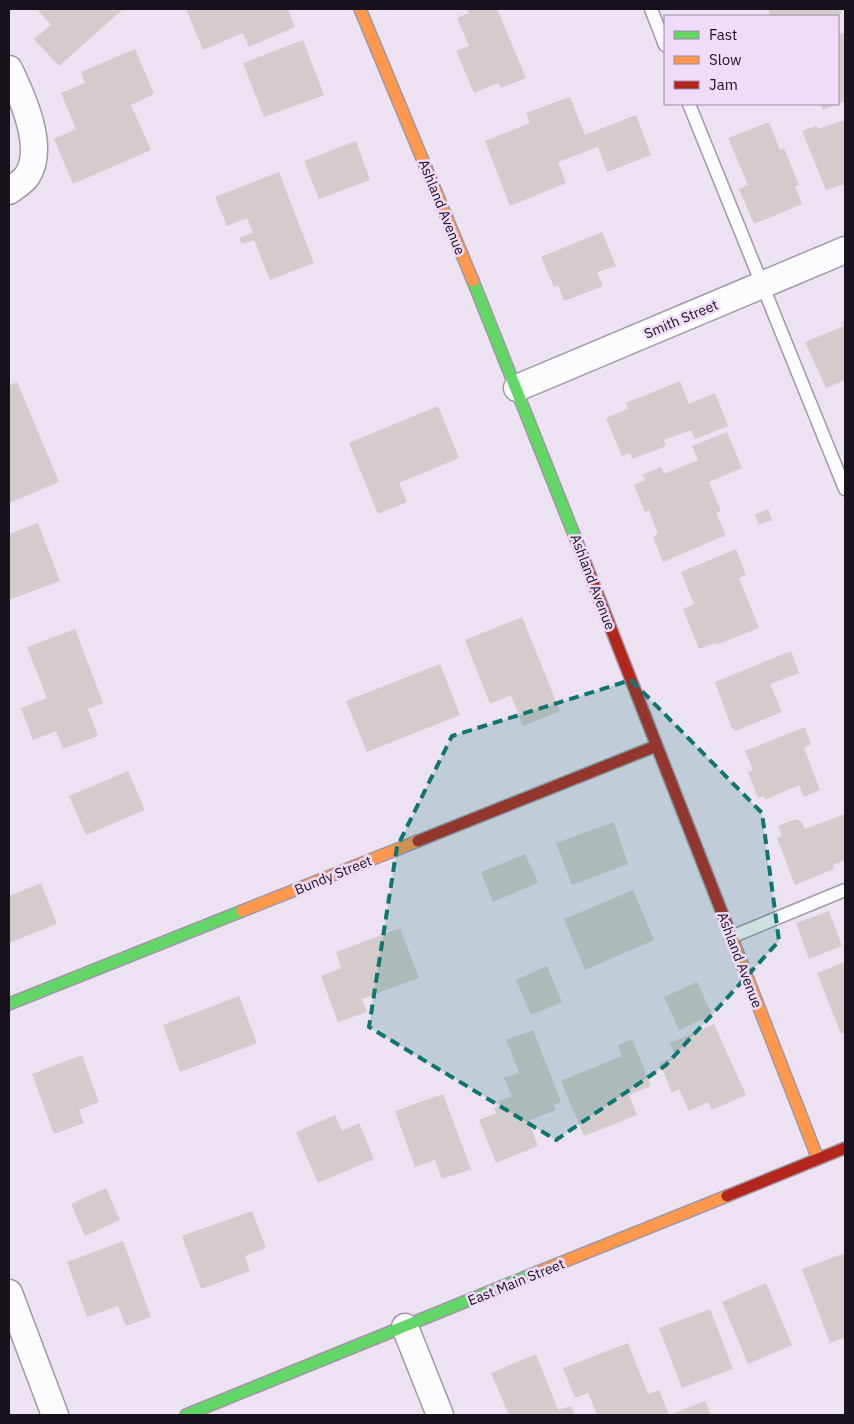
<svg xmlns="http://www.w3.org/2000/svg" width="854" height="1424" viewBox="0 0 854 1424" font-family="'IBM Plex Sans',sans-serif">
<style>
.building{fill:#d4cbcd}
.lines{fill:none;stroke-linecap:round;stroke-linejoin:round}
.lane-casing{stroke:#a098a4;stroke-width:15}
.street-casing{stroke:#a098a4;stroke-width:29}
.fast-casing{stroke:#a098a4;stroke-width:14}
.slow-casing{stroke:#a098a4;stroke-width:14}
.jam-casing{stroke:#a098a4;stroke-width:14}
.lane{stroke:#fcfbfd;stroke-width:12}
.street{stroke:#fcfbfd;stroke-width:26}
.fast{stroke:#63d668;stroke-width:11}
.slow{stroke:#ff974d;stroke-width:11}
.jam{stroke:#b3261e;stroke-width:11}
.marked{fill:#0f766e;fill-opacity:0.2;stroke:#0f766e;stroke-width:4;stroke-dasharray:10 6;stroke-linejoin:round}
.labels{text-anchor:middle;dominant-baseline:central;stroke-width:5;stroke-linejoin:round;paint-order:stroke}
.street-label{font-size:14px;fill:#19121d;stroke:#f0dbf9}
</style>
<rect width="100%" height="100%" fill="#ede2f2"/>
<g class="building">
<polygon points="37,9 121,9 122,10 59,66 34,39 51,25"/>
<polygon points="186,9 288,9 295,27 249,47 243,33 203,50"/>
<polygon points="467,9 497,9 526,78 501,88 498,83 474,93 456,51 469,46 457,18 469,13"/>
<polygon points="768,9 840,9 842,13 835,16 771,16"/>
<polygon points="845,32 845,101 838,104 838,35"/>
<polygon points="303,40 324,95 264,117 243,63"/>
<polygon points="135,49 154,94 131,105 151,150 73,184 54,139 76,129 61,93 85,83 81,72"/>
<polygon points="570,97 585,135 636,115 651,155 607,172 598,147 558,162 566,183 510,206 485,141 530,123 526,113"/>
<polygon points="821,104 837,104 823,110"/>
<polygon points="845,120 845,184 826,190 802,131 816,126 818,129"/>
<polygon points="769,122 780,150 784,148 799,185 795,186 802,204 754,224 739,189 748,185 728,138"/>
<polygon points="356,141 370,180 319,199 304,161"/>
<polygon points="279,172 314,263 270,280 254,240 242,244 239,238 253,233 247,218 227,226 215,197"/>
<polygon points="602,232 616,266 597,272 603,286 564,301 558,285 554,287 541,257"/>
<polygon points="845,321 845,380 826,388 805,342 844,326 842,322"/>
<polygon points="680,381 689,404 715,393 728,426 695,439 691,430 664,440 666,446 656,450 632,459 630,453 622,456 606,418 628,409 626,403"/>
<polygon points="17,382 59,482 9,503 9,386"/>
<polygon points="438,406 459,458 399,483 407,502 378,514 349,443"/>
<polygon points="727,432 742,468 709,482 721,511 716,513 726,535 663,562 653,537 658,534 649,510 645,512 634,485 645,480 642,475 661,467 664,474 698,460 692,446"/>
<polygon points="768,509 772,520 759,525 755,515"/>
<polygon points="38,523 60,581 9,600 9,534"/>
<polygon points="736,549 746,575 739,578 759,628 716,645 715,643 699,649 683,609 694,604 681,572"/>
<polygon points="522,617 560,711 523,726 511,695 490,704 465,640"/>
<polygon points="75,629 103,703 88,709 98,736 63,749 56,731 33,740 21,708 47,698 27,647"/>
<polygon points="791,651 799,673 770,684 782,712 735,731 734,728 732,729 715,682"/>
<polygon points="440,664 460,715 367,752 346,701"/>
<polygon points="805,727 811,744 804,748 820,790 804,797 799,785 765,800 764,796 758,798 748,772 753,770 745,751"/>
<polygon points="128,771 145,810 86,835 69,796"/>
<polygon points="845,814 845,860 833,865 834,869 795,885 777,838 782,836 778,826 796,819 801,821 805,829"/>
<polygon points="614,822 628,864 572,885 556,843"/>
<polygon points="525,854 538,883 493,902 481,872"/>
<polygon points="41,883 57,924 9,943 9,896"/>
<polygon points="633,890 654,940 585,970 564,919"/>
<polygon points="829,911 842,946 809,959 796,923"/>
<polygon points="400,928 419,978 362,999 367,1012 338,1022 321,976 341,968 336,952"/>
<polygon points="845,962 845,1032 841,1034 817,973"/>
<polygon points="547,966 562,1002 531,1015 516,980"/>
<polygon points="697,982 712,1015 679,1030 664,997"/>
<polygon points="239,996 257,1043 180,1072 163,1025"/>
<polygon points="714,1024 746,1095 712,1110 708,1102 689,1111 679,1089 672,1093 660,1063 676,1056 670,1043"/>
<polygon points="533,1030 561,1102 554,1105 556,1110 528,1121 538,1146 496,1163 479,1120 496,1113 494,1108 500,1105 499,1101 512,1096 504,1078 519,1073 506,1040"/>
<polygon points="632,1039 651,1086 629,1095 637,1115 584,1136 561,1081 622,1056 618,1045"/>
<polygon points="82,1055 99,1102 79,1110 84,1123 54,1134 32,1074"/>
<polygon points="443,1094 471,1169 442,1179 435,1160 415,1167 395,1111"/>
<polygon points="335,1115 342,1131 359,1123 374,1159 318,1183 296,1132"/>
<polygon points="106,1188 120,1220 85,1236 71,1204"/>
<polygon points="252,1211 266,1248 245,1256 250,1271 201,1289 182,1236"/>
<polygon points="123,1241 151,1317 126,1326 118,1306 87,1317 67,1262"/>
<polygon points="845,1253 845,1337 830,1343 802,1269"/>
<polygon points="766,1283 792,1345 748,1364 722,1302"/>
<polygon points="710,1309 733,1369 682,1388 659,1328"/>
<polygon points="628,1343 648,1394 659,1390 669,1415 597,1415 588,1393 575,1398 563,1368"/>
<polygon points="536,1354 558,1410 571,1406 575,1415 509,1415 491,1373"/>
<polygon points="705,1401 711,1415 670,1415"/>
</g>
<g class="lines">
<defs>
<g id="lane">
<polyline points="651,9 665,45"/>
<polyline points="689,104 845,489"/>
<polyline points="731,937 845,890"/>
</g>
<g id="street">
<path d="M9,69C22,96 46,148 27,176C23,182 14,187 9,191"/>
<polyline points="517,388 845,250"/>
<polyline points="9,1293 55,1415"/>
<polyline points="405,1327 440,1415"/>
</g>
<g id="fast">
<polyline points="473,281 583,557"/>
<polyline points="9,1004 242,911"/>
<polyline points="186,1415 538,1272"/>
</g>
<g id="slow">
<polyline points="360,9 473,281"/>
<polyline points="242,911 418,841"/>
<polyline points="728,928 818,1159"/>
<polyline points="538,1272 727,1196"/>
</g>
<g id="jam">
<polyline points="583,557 728,928"/>
<polyline points="418,841 656,746"/>
<polyline points="727,1196 845,1148"/>
</g>
</defs>
<use href="#lane" class="lane-casing"/>
<use href="#street" class="street-casing"/>
<use href="#fast" class="fast-casing"/>
<use href="#slow" class="slow-casing"/>
<use href="#jam" class="jam-casing"/>
<use href="#lane" class="lane"/>
<use href="#street" class="street"/>
<use href="#fast" class="fast"/>
<use href="#slow" class="slow"/>
<use href="#jam" class="jam"/>
</g>
<path class="marked" d="M631,680L762,813L779,941L666,1065L556,1140L369,1027L397,847L452,736Z"/>
<g class="labels">
<g class="street-label">
<text transform="translate(442 207) rotate(68)">Ashland Avenue</text>
<text transform="translate(681 319) rotate(-23)">Smith Street</text>
<text transform="translate(593 582) rotate(69)">Ashland Avenue</text>
<text transform="translate(333 875) rotate(-22)">Bundy Street</text>
<text transform="translate(740 960) rotate(69)">Ashland Avenue</text>
<text transform="translate(516 1282) rotate(-22)">East Main Street</text>
</g>
</g>
<rect width="854" height="1424" fill="none" stroke="#19121d" stroke-width="20"/>
<rect x="664" y="15" width="175" height="90" fill="#f0dbf9" stroke="#9a8ba1"/>
<rect x="674" y="31" width="25" height="8" fill="#63d668" stroke="#9a8ba1"/>
<text x="709" y="40" font-size="15" fill="#19121d">Fast</text>
<rect x="674" y="56" width="25" height="8" fill="#ff974d" stroke="#9a8ba1"/>
<text x="709" y="65" font-size="15" fill="#19121d">Slow</text>
<rect x="674" y="81" width="25" height="8" fill="#b3261e" stroke="#9a8ba1"/>
<text x="709" y="90" font-size="15" fill="#19121d">Jam</text>
</svg>
